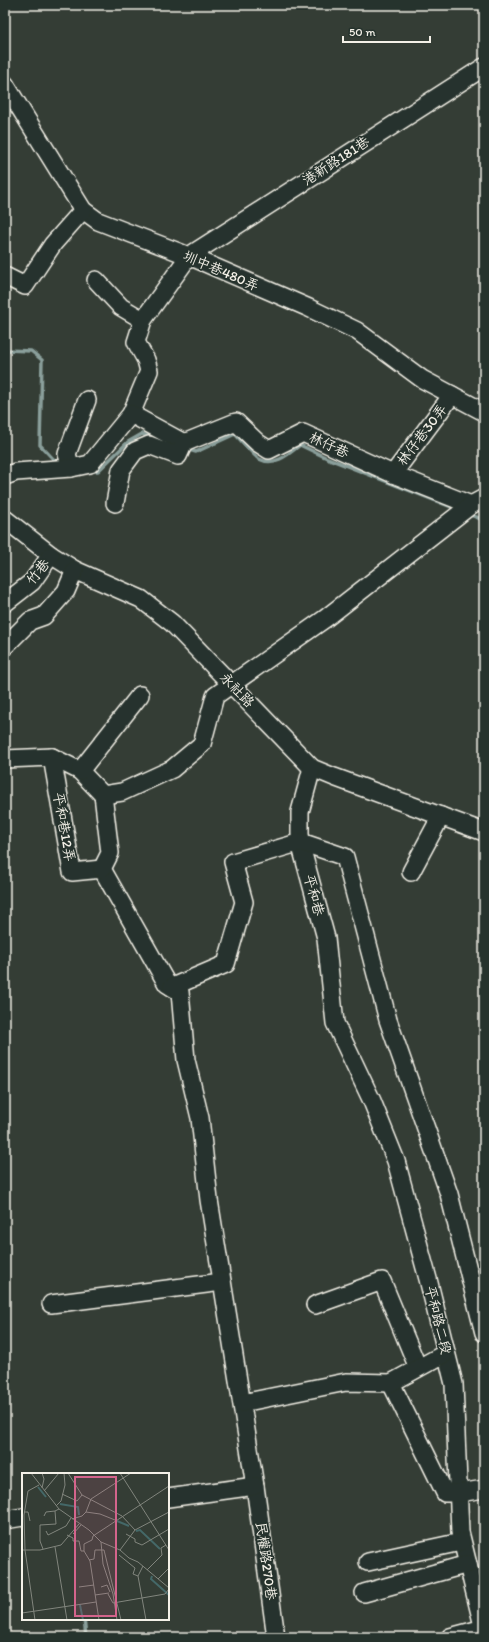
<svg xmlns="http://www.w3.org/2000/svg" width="489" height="1642" viewBox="0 0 489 1642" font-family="Itim,'LXGW WenKai TC',sans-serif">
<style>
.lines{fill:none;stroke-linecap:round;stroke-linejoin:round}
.stream{stroke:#8a9f9b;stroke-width:3.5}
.minor-casing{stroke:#f4f1e8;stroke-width:20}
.minor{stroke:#26332d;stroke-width:17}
.labels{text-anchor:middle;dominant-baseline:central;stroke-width:3.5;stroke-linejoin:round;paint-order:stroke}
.street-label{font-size:14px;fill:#f4f1e8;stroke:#26332d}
.inset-river{fill:none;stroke:#446868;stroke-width:2}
.inset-road{fill:none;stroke:#81857d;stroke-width:1}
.view{fill:#d4648c;fill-opacity:0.15;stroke:#d4648c;stroke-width:2}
.inset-edge{fill:none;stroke:#f4f1e8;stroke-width:2}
</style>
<rect width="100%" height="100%" fill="#343d35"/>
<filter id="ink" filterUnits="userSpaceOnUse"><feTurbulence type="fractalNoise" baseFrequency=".025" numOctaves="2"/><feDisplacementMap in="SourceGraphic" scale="8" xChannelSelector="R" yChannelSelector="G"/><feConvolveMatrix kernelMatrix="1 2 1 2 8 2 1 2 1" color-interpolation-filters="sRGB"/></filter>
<g filter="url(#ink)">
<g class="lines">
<g class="stream">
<polyline points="5,350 31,351 42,360 40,445 58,464"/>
<path d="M186,449L196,452L235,434C240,439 254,456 259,459C275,467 289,454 300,445L327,458L457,509"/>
<polyline points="91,471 98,471 128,442 142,434 154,438"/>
<polyline points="468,514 484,520"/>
<polyline points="84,1619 86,1637"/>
</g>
<defs>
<g id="minor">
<polyline points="5,84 83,210 98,221 189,256 309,308 357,331 422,379 484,412"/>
<polyline points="5,276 25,286 53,244 83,210"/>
<polyline points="96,280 121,307 143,320"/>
<polyline points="131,414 149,371 146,360 136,342 143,320 189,256 484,67"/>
<polyline points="71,468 67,454 87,400"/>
<polyline points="393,474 452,395"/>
<polyline points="5,476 16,472 71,468 90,464 131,414 184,443 236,422 258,443 269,450 303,433 393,474 471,505"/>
<polyline points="115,503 121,470 135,451 149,445 178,456 184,443"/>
<polyline points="5,519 51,555 75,570 141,599 172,623 312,768 334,777 484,832"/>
<polyline points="5,603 32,582 51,555"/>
<polyline points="5,646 30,621 44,616 66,591 75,570"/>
<polyline points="52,757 80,771 103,795"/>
<polyline points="5,759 52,757 72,872 102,869 167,984 180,992 186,1060 200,1118 209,1200 255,1486 276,1637"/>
<polyline points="312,768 300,812 300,834 302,850 326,938 335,1023 372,1101 396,1161 428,1279 454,1384 460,1532 484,1630"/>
<polyline points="80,771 140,695"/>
<polyline points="102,869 110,853 103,795 122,792 172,769 202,744 215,696 326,618 471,505 484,498"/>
<polyline points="411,872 441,816"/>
<polyline points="172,987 226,964 244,902 233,862 301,842 345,857 388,1020 449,1194 484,1333"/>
<polyline points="51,1304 222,1282"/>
<polyline points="315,1305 382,1281 418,1368"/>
<polyline points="391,1383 445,1493 459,1493 484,1489"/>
<polyline points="242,1403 346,1382 391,1383 446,1353"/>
<polyline points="168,1498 255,1486"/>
<polyline points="5,1520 23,1517"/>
<polyline points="368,1562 461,1542"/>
<polyline points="364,1593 468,1564"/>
<polyline points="450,1637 484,1628"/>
</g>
</defs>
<use href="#minor" class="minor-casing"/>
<use href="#minor" class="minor"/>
</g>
</g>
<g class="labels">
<g class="street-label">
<text transform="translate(336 161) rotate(-33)">港新路181巷</text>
<text transform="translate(221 271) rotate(23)">圳中巷480弄</text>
<text transform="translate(422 435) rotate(-53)">林仔巷30弄</text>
<text transform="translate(329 445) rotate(25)">林仔巷</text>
<text transform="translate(38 572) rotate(-51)">竹巷</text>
<text transform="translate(237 690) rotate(46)">永社路</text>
<text transform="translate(64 827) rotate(80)">平和巷12弄</text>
<text transform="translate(314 895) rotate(75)">平和巷</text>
<text transform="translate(438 1320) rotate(76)">平和路二段</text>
<text transform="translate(266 1561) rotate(82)">民權路270巷</text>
</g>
</g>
<g transform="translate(22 1473)">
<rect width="147" height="147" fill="#343d35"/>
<path class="inset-river" d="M16,14L24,24M38,31L56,34L57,42M95,48L107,53M114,58L118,57L138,76M130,103L129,106L147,122M58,132L61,147"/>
<path class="inset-road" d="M9,0L37,36L67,57L79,69L98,77L107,85L116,89L147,115M46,0L60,22L100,43L113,57M98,0L147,77M20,15L22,6L20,0M22,18L37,0M40,21L55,28L60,22M34,33L39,28L43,12L42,0M2,39H6L8,48M64,39L69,26L109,0M22,43L24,39L33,38M50,46L60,43L64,39L78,41L93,47M24,58L26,62L44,53L49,45M51,61L59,52M104,61L113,66V69L120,72L147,56M45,62L51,65V68H57L59,78H62L68,88L77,147M79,69L81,91L91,121L95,147M33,74L45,147M21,76L18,68V52L34,51L33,38L37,36M0,77H18L39,72L57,51M98,77L113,57L147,39M62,78V71L70,67L71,63L147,13M97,82L113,95L111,101L116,103M67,87L72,86L73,77H82L99,147M121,93L116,103L124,147M125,97L140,82L139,75L144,72M136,106L147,95M57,114L72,112M79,114L85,112L88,119M86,121L91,130L143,121L147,116M73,122L87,120M0,140L74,129M13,147L3,77L2,42L6,18L17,12"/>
<path class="view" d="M53,4H94V143H53Z"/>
<rect width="147" height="147" class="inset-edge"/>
</g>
<rect width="489" height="1642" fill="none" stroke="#26332d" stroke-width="20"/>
<rect x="10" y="10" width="469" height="1622" fill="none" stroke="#f4f1e8" stroke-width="1.5" filter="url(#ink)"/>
<path d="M343 36v6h87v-6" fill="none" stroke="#f4f1e8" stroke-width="2"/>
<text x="349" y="36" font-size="12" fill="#f4f1e8" stroke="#26332d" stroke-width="3" paint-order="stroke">50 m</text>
</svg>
